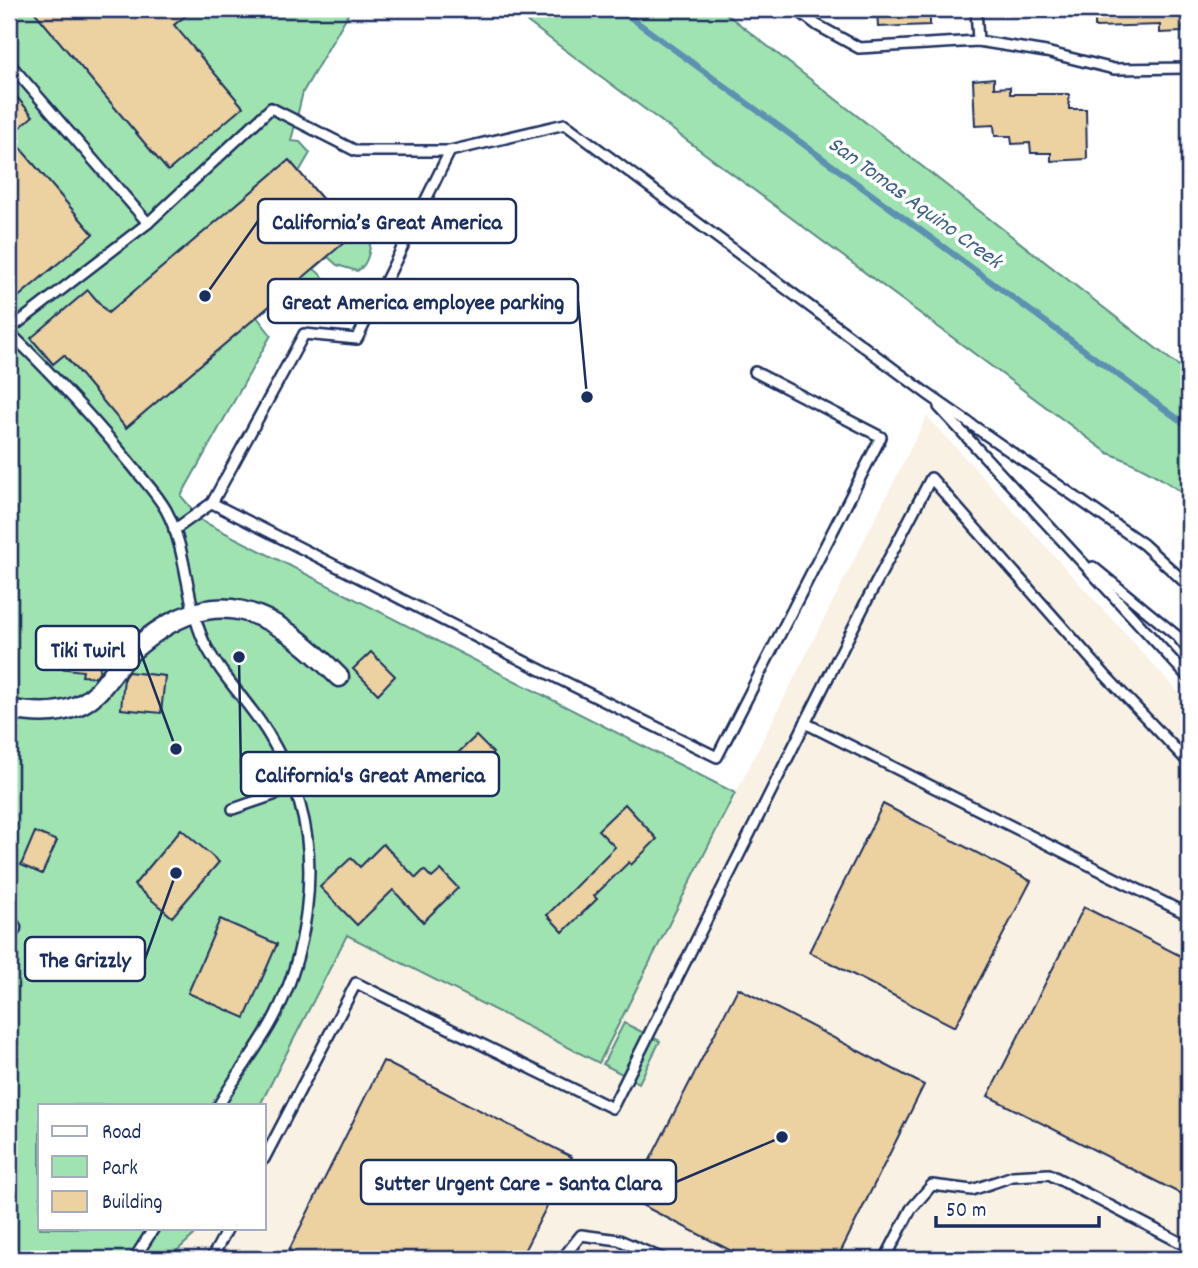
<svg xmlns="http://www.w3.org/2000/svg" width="1198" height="1268" viewBox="0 0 1198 1268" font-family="Dekko,sans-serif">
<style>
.built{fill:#f9f1e3}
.green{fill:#9fe4b0;stroke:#5d8a87;stroke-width:2}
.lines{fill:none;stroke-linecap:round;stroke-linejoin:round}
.stream{stroke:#5d91b1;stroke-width:6}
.building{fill:#ecd1a1;stroke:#1b2f5e;stroke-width:2}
.lane-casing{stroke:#1b2f5e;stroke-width:14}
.street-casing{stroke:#1b2f5e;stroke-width:23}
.lane{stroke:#fff;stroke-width:9}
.street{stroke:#fff;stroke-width:18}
.labels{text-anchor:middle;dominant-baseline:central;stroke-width:7;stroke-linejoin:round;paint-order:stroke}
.water-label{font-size:23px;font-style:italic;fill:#3c6088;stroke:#fff}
.leader{fill:none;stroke:#1b2f5e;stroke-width:2.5}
.callout-dot{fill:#1b2f5e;stroke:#fff;stroke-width:2.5}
.callout{fill:#fff;stroke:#1b2f5e;stroke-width:2.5}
.callout-label{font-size:23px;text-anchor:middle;font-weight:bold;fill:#1b2f5e}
</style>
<rect width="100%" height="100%" fill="#fff"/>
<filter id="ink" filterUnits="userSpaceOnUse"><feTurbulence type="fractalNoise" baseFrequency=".0143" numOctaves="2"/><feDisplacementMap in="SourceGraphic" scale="14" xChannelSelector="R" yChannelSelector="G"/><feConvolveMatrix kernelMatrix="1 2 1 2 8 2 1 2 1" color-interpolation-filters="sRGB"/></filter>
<g filter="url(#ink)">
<polygon class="built" points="927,416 1189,704 1189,1259 168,1259 194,1235 198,1228 264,1228 264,1105 260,1105 347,935 599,1063"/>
<g class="green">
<path d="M9,9H351L303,92L291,141L300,142L310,153L299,172L334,212C373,194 380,259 357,271L337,265L328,257L314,269C342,291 337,309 305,321L284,313L274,303L257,317L271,335L181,496L202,521L735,793L599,1063L347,935L260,1105H40V1228H198L194,1235L168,1259H9Z"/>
<path d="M510,9H720L1189,374V498C1163,478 1139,464 1108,453Z"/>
<polygon points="624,1023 660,1041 639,1083 603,1064"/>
</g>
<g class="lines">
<polyline class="stream" points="619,9 1189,427"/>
</g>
<g class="building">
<polygon points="32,9 194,9 174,25 243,107 168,171"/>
<polygon points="877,9 930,9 930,25 878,27"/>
<polygon points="1095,9 1189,9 1189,24 1182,27 1182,32 1160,33 1160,25 1095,27"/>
<polygon points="994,78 994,88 1010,87 1010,94 1069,94 1069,109 1086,109 1087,159 1051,161 1051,153 1031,153 1030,143 1012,144 1011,136 995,136 994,125 975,126 973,80"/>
<polygon points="9,88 33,116 10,136 93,234 17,298 9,288"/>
<polygon points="289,160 353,235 126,428 64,355 53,364 31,338 88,290 108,313"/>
<polygon points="83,631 104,633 99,672 95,677 82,676 83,671 50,667 54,632 83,636"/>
<polygon points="371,652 395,676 378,694 353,669"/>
<polygon points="128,672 165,676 161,713 121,709 124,678"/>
<polygon points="476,736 493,753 458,788 441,769"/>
<polygon points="625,804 657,839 631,865 629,862 594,896 597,899 563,932 547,915 615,847 598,830"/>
<polygon points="883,804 1031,881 955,1027 809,952"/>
<polygon points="181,829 219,862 172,917 134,885"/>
<polygon points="35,832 57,841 42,874 21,865"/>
<polygon points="383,844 416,878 424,870 432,878 441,870 458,888 423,922 393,890 357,925 320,887 351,858 360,867"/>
<polygon points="1084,907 1189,960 1189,1198 988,1096"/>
<polygon points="220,919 277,944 245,1018 188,993"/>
<polygon points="738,988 924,1085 837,1259 747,1259 630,1199"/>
<polygon points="383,1061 572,1157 520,1259 305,1259 289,1250"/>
</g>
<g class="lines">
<defs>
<g id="lane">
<polyline points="796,9 817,25 859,48 978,41 1046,52 1114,69 1189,68"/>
<polyline points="976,9 978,41"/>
<polyline points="9,63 148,223 271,108 356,151 450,151 565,124 926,393 1143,544 1189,586"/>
<polyline points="9,330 148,223"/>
<path d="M9,332C53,375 95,420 134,468C145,482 157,494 166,510C188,551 185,600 204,642C221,677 251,704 270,737C282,758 294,781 300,805C319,870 306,956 275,1016C259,1047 236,1075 219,1105"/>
<polyline points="939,407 1189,678"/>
<polyline points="212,503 541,670 717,757 881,437 755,372"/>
<polyline points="174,530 212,503 304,334 357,339 450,151"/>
<polyline points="1093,567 1177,636 1189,651"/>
<polyline points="805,723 1189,915"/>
<polyline points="233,809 294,788"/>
<polyline points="264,1159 356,983 612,1108 866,602 931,478 1105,675 1189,763"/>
<polyline points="134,1259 154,1228"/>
<polyline points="211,1259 228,1228"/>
<polyline points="562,1259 581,1235 619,1240 663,1259"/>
<polyline points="885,1259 911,1209 932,1185 972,1190 1013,1176 1049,1174 1189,1247"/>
</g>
<g id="street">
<path d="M9,709C30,713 57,715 77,706C104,695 112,668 133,650C215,578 271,608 339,677"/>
<polyline points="9,928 11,928"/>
</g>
</defs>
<use href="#lane" class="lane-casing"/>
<use href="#street" class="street-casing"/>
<use href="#lane" class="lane"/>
<use href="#street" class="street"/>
</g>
</g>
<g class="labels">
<g class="water-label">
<text transform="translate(914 204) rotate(36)">San Tomas Aquino Creek</text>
</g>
</g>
<path class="leader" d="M205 296L258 221M587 397L578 301M176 749L139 648M239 657L241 774M176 873L145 959M782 1137L676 1182"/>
<g class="callout-dot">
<circle cx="205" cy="296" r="7"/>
<circle cx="587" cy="397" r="7"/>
<circle cx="176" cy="749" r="7"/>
<circle cx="239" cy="657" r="7"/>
<circle cx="176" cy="873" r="7"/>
<circle cx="782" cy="1137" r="7"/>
</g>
<g class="callout">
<rect x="258" y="199" width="258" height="44" rx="7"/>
<rect x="268" y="279" width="310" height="44" rx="7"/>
<rect x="36" y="626" width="103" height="44" rx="7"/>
<rect x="241" y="752" width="258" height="44" rx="7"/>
<rect x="25" y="937" width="120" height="44" rx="7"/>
<rect x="361" y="1160" width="315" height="44" rx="7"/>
</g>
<g class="callout-label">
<text x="387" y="229">California’s Great America</text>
<text x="423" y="309">Great America employee parking</text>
<text x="88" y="657">Tiki Twirl</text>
<text x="370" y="782">California's Great America</text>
<text x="85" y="967">The Grizzly</text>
<text x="518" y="1190">Sutter Urgent Care - Santa Clara</text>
</g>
<rect width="1198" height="1268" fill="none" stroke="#fff" stroke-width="35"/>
<rect x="18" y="18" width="1163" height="1233" fill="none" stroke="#1b2f5e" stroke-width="2.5" filter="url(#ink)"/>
<rect x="38" y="1104" width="228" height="126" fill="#ffffff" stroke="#a4acbf" stroke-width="2"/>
<rect x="52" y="1126" width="35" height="10" fill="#ffffff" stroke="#a4acbf" stroke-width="2"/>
<text x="102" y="1138" font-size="21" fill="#1b2f5e">Road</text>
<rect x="52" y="1156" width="35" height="21" fill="#9fe4b0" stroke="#a4acbf" stroke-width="2"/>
<text x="102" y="1174" font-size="21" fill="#1b2f5e">Park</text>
<rect x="52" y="1191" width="35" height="21" fill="#ecd1a1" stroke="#a4acbf" stroke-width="2"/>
<text x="102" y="1208" font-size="21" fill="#1b2f5e">Building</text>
<path d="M936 1216v10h163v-10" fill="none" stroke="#1b2f5e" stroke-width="3.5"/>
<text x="946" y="1216" font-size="21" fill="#1b2f5e" stroke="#ffffff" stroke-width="5" paint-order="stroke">50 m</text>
</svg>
